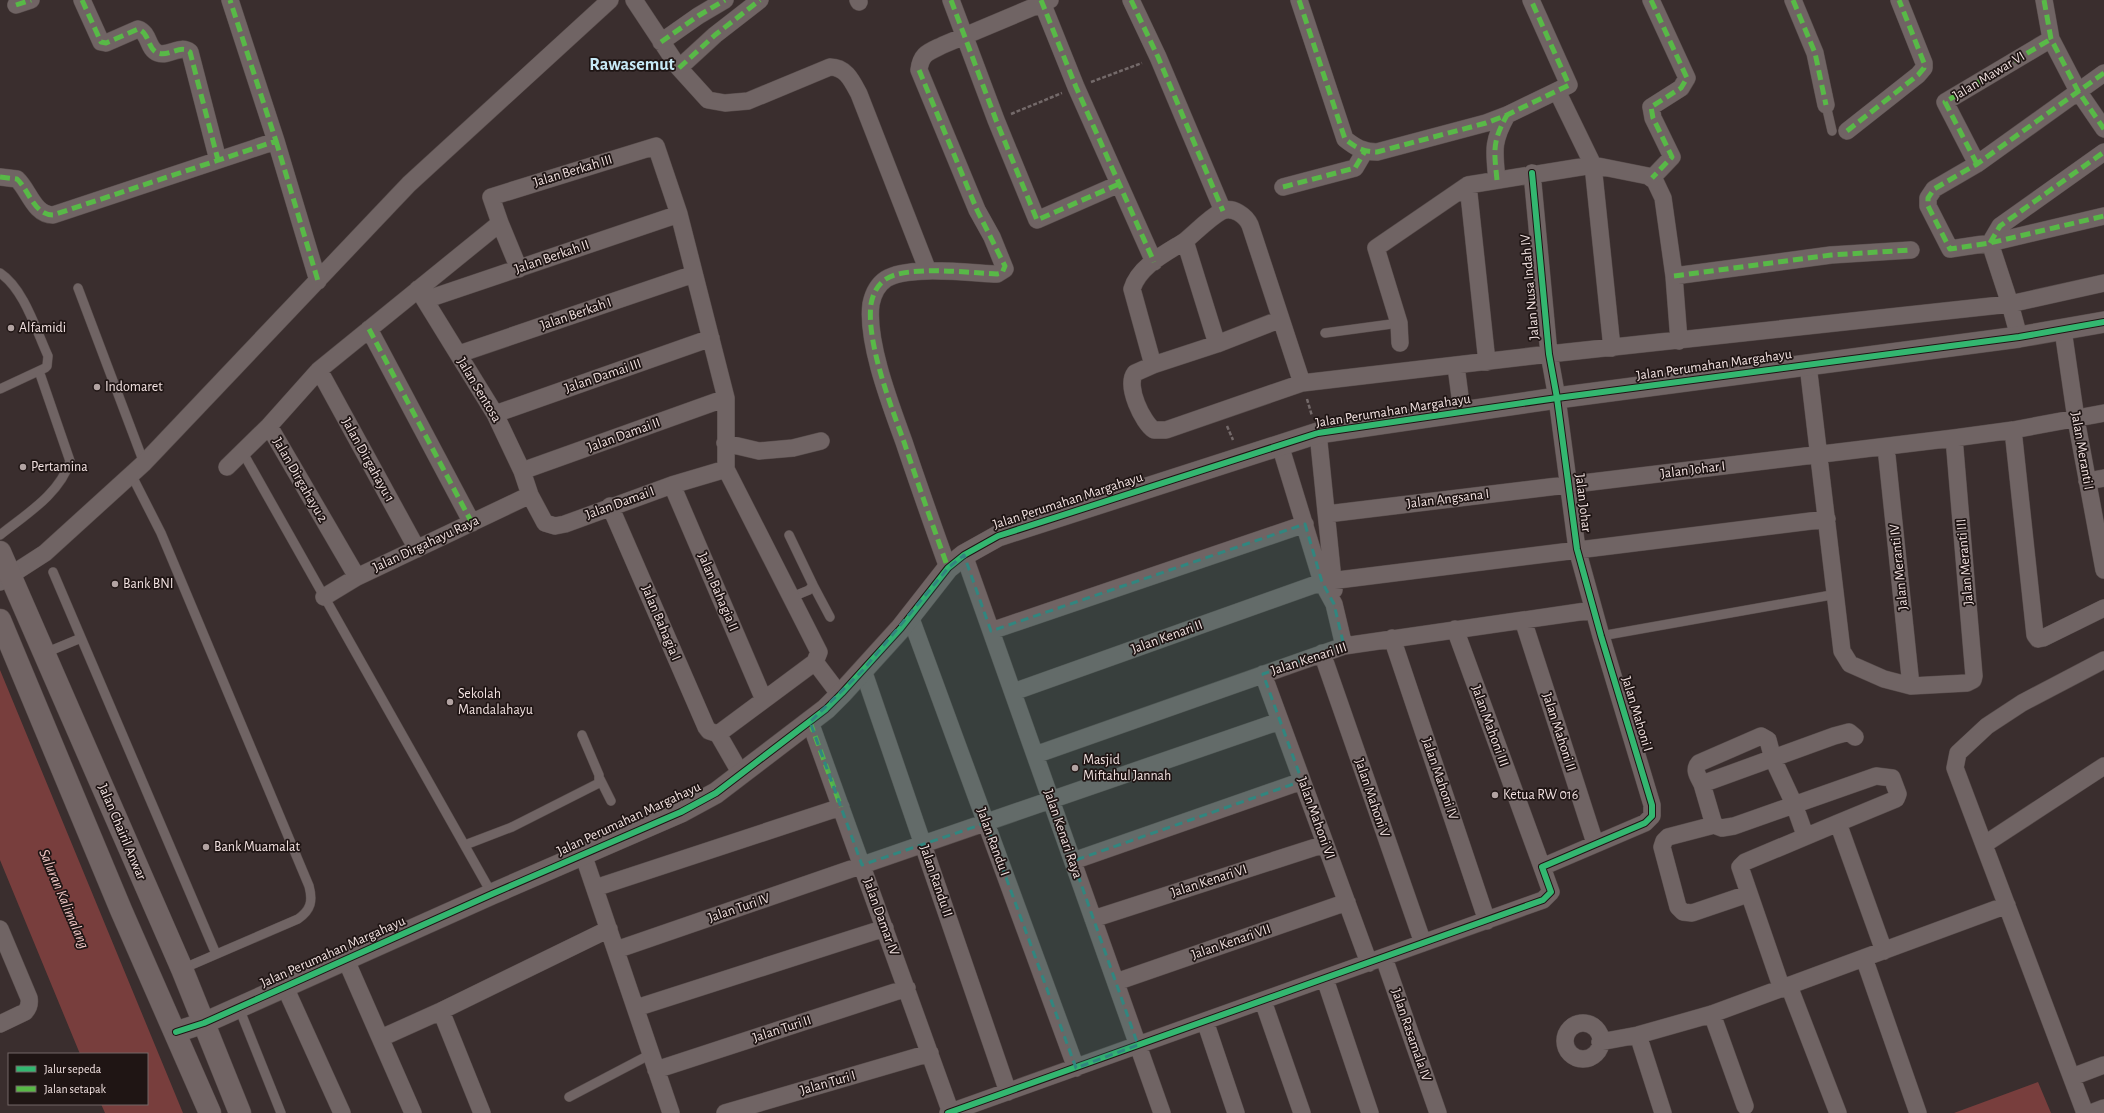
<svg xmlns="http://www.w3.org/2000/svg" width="2104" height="1113" font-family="'Alegreya Sans',sans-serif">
<rect width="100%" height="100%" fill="#3a2e2e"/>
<path fill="#783e3d" d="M 0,670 L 183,1113 L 105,1113 L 101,1104 L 147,1104 L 147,1054 L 80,1054 L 0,860 Z
M 2038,1082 L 2051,1113 L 1954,1113 Z"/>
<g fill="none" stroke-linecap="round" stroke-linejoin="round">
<defs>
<path id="service" d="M 1826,105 L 1832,131
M 0,273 C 24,289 36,330 48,356 L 47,366 L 45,368 L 0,389
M 78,288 L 144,463
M 1325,333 L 1399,323
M 242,451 L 492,894
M 131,474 L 161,533 L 309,886 C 313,901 311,910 298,919 L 182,969
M 0,535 C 25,515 60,494 70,461 L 39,371
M 789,535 L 813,585 L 809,590 L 792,597
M 53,572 L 216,954
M 813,585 L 830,617
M 1601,636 L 1837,594
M 45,653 L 81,638
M 600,779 L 611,801
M 465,845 L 512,827 L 599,783 L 599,775 L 582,735
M 239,1008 L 281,1113
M 569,1097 L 651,1054"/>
<path id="minor" d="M 82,0 L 101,42 L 106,43 L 138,29 C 150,33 147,49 158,53 C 169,57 180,44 190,52 L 218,160
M 634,0 L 679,68 L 708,100 L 725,103 L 748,101 L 830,67 C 846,67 852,81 859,94 L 928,271
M 858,0 L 859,2
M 951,0 L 996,120 L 1037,220 L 1119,184
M 1041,0 L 1076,87 L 1154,262
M 1131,0 L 1158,57 L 1223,211
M 1299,0 L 1345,139 C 1355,147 1363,152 1377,152 L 1486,123 L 1507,115 L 1569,85 L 1531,0
M 1651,0 L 1687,78 L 1681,88 L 1651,107 L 1653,118 L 1672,157 L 1652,178
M 1793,0 L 1815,53 L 1826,105
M 2044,0 L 2051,39 L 2078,91 L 2104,129
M 16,5 L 31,0
M 661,42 L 698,16 L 725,0
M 679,68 L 715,35 L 760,0
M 2104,73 L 1977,164 L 1934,189 L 1928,198 L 1928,206 L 1950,249 L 1990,243 L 2104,216
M 1560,97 L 1593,165 L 1612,348
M 1847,131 L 1918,75 L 1924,68 L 1924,63 L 1899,0
M 276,141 L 318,281
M 1977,164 L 1945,102 L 2051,39
M 0,177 L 17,179 C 29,190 34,215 53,215 L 276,141 L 230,0
M 1497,180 C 1494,150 1492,142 1507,115
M 1283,187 L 1355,168 L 1365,151
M 500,223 L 491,197 L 656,146 L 679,214 L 726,398 L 726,469 L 819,652 L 815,662 L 718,734
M 1185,241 C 1196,232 1209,218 1222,211 C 1233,206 1246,216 1250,225 L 1302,383
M 1674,276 L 1831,255 L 1911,250
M 418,289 L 495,414 L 522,471 L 530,495 L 545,523 L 555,526 L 565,524 L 672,485 L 726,469
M 425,300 L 679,214
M 1281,319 L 1217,344 L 1153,365 L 1135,373 C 1125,386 1143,423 1154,430 L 1166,430 L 1302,383 L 1549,354 L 2010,304 L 2104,283
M 369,329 L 472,523
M 2063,330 L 2076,419 L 2104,570
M 2019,337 L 2010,304 L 1990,243 L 2000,226 L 2104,152
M 1400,343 L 1399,323 L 1376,248 L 1468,185
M 459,354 L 694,274
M 1487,362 L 1468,185 L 1593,165 L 1648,176 L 1655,181 L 1663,198 L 1674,276 L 1679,341
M 1153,365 L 1132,289 C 1139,266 1166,253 1185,241 L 1217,344
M 1808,365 L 1842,651 L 1850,664 L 1884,679 L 1911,686 L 1967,683 L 1973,680 L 1974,676 L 1954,438
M 1456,366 L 1462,412
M 319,370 L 417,549
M 495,414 L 711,338
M 269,426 L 357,577
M 2013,430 L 2035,635 L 2038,639 L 2043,638 L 2104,608
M 1318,433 L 1334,590
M 725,443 L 759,451 L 793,448 L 821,441
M 1280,445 L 1322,582 L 1334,604 L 1344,646
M 1886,447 L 1911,686
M 227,467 L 269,426 L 319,370 L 500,223 L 519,269
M 522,471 L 726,398
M 2087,481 L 2104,478
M 672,485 L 764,700
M 610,506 L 706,727 L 709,731 L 718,734
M 1327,514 L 1954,438 L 2013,430 L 2104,413
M 964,555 L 1162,1113
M 948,568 C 933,526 918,484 904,442 C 891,406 866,342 871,304 C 873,294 877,285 886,279 C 907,265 971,273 997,274 L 1005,269 L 992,237 L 977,210 L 919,70 C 921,53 929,52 943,45 L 1050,0
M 0,582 L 45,553 L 144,463 L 409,184 L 610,0
M 324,597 L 357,577 L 530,495
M 910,616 L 1076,1068
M 1523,620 L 1595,843
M 1455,629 L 1542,867
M 991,631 L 1305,524
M 1392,638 L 1487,921
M 1322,653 L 1423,943
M 815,662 L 840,695
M 863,670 L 1008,1092
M 1263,674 L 1369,963
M 1013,692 L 1322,582 L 1827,519
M 810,722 L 951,1113
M 718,734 L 741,774
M 1035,755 L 1344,646 L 1593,610
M 1702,784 C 1698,776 1693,770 1699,763 L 1761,736 L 1768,740 L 1773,759 L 1794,804 L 1805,835
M 1714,825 L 1702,784 L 1834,736 L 1849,732 L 1855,737
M 1985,844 L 2104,766
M 583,854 L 671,1113
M 1073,861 L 1302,781
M 595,888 L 841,807
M 1748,894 L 1692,913 L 1683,912 L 1678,907 L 1662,847 L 1664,841 L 1668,837 L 1714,825 L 1722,828 L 1734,826 L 1876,776 L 1892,778 L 1898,794 L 1896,799 L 1838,823
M 1093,919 L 1325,844
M 0,929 L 29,998 C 30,1004 29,1008 25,1012 L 0,1024
M 616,950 L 1280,721
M 1384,958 L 1438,1113
M 1864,958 L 1918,1113
M 346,960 L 413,1113
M 1325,979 L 1370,1113
M 1116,982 L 1347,902
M 1789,986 L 1838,1113
M 285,987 L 342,1113
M 1782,989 L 1740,867 L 1745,862 L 1838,823 L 1884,951
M 1263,1001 L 1302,1113
M 636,1008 L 885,928
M 1712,1014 L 1745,1106
M 1205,1021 L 1236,1113
M1565 1041a18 18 0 1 1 36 0a18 18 0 1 1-36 0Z
M 1638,1035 L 1663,1113
M 381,1038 L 441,1011
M 1600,1042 L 1638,1035 L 1712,1014 L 2007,905
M 656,1070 L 907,988
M 2072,1077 L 2104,1065
M 482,1113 L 441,1011 L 609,929
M 725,1113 L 930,1053
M 948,1113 L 1543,900 L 1551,892 L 1542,867 L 1645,823 L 1652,816 L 1652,805 L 1601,636 L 1577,549 L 1557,398 L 1549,354 L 1532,173
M 2085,1113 L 1955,768 L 1958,753 L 1987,726 L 2022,703 L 2104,660
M 2091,1113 L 2104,1108"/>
<path id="tertiary" d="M 176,1032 L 204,1023 L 492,894 L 681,812 L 716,793 L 826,709 L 842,693 L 901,628 L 948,568 L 964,555 L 998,536 L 1318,433 L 1557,398 L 2019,337 L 2104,322"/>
<path id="primary" d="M 0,552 L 182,969 L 240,1113
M 0,620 L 121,910 L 210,1113"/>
</defs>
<use href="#service" stroke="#574c4b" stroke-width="10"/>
<use href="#minor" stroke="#574c4b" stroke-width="18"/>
<use href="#tertiary" stroke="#574c4b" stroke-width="22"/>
<use href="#primary" stroke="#574c4b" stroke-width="23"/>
<path stroke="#746a6a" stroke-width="2.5" stroke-dasharray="4 2" stroke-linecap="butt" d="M 1091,82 L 1142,63
M 1011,114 L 1062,93
M 1307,399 L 1312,416
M 1227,426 L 1233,440"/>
<use href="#service" stroke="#706464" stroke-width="9"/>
<use href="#minor" stroke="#706464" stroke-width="17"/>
<use href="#tertiary" stroke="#706464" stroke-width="21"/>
<use href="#primary" stroke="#716464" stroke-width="22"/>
<path stroke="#58b947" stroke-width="5" stroke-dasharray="10 5" stroke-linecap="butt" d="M 82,0 L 101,42 L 106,43 L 138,29 C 150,33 147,49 158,53 C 169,57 180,44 190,52 L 218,160
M 951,0 L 996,120 L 1037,220 L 1119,184
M 1041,0 L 1076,87 L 1154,262
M 1131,0 L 1158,57 L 1223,211
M 1299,0 L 1345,139 C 1355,147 1363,152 1377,152 L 1486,123 L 1507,115 L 1569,85 L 1531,0
M 1651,0 L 1687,78 L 1681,88 L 1651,107 L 1653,118 L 1672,157 L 1652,178
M 1793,0 L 1815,53 L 1826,105
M 2044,0 L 2051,39 L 2078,91 L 2104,129
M 16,5 L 31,0
M 661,42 L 698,16 L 725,0
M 679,68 L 715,35 L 760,0
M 919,70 L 977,210 L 1005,266 L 1002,273 L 997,274 C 971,273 907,265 886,279 C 877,285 873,294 871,304 C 866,342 891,406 904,442 C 918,484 933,526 948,568
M 2104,73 L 1977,164 L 1934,189 L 1928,198 L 1928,206 L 1950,249 L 1990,243 L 2104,216
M 1847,131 L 1918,75 L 1924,68 L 1924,63 L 1899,0
M 276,141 L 318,281
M 1977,164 L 1945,102 L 2051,39
M 0,177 L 17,179 C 29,190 34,215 53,215 L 276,141 L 230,0
M 1497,180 C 1494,150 1492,142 1507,115
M 1283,187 L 1355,168 L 1365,151
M 1990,243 L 2000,226 L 2104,152
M 1674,276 L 1831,255 L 1911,250
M 369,329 L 472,523
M 810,722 L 841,807"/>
<defs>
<path id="cycleway" d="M 176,1032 L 204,1023 L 492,894 L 681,812 L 716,793 L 826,709 L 842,693 L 901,628 L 948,568 L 964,555 L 998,536 L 1318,433 L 1557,398 L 2019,337 L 2104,322
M 948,1113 L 1543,900 L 1551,892 L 1542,867 L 1645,823 L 1652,816 L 1652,805 L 1601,636 L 1577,549 L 1557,398 L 1549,354 L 1532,173"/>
</defs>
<use href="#cycleway" stroke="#1f1514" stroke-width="8"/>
<use href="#cycleway" stroke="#33b770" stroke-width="6"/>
</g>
<path fill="#31867f" fill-opacity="0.2" stroke="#31867f" stroke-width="3" stroke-dasharray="8 5" stroke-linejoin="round" d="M 1305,524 L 1322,582 L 1334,604 L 1344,646 L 1263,674 L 1302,781 L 1073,861 L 1138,1045 L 1076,1068 L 986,823 L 862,865 L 810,722 L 863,670 L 948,568 L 964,555 L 991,631 Z"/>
<g fill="#b2a3a2" stroke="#1f1514" stroke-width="1.5">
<circle cx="11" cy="328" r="4"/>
<circle cx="97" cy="387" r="4"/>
<circle cx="23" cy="467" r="4"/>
<circle cx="115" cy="584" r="4"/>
<circle cx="450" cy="702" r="4"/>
<circle cx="1075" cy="768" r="4"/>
<circle cx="1495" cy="795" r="4"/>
<circle cx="206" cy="847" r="4"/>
</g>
<g text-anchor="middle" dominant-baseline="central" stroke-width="3.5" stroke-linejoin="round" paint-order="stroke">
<g font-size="14" fill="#f2e2e1" stroke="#1f1514">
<text transform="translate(1989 76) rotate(-31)">Jalan Mawar VI</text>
<text transform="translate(573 171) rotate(-17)">Jalan Berkah III</text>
<text transform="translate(552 257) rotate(-19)">Jalan Berkah II</text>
<text transform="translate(1530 287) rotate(-95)">Jalan Nusa Indah IV</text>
<text transform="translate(576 314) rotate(-19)">Jalan Berkah I</text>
<text transform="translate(1714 365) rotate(-8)">Jalan Perumahan Margahayu</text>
<text transform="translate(603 376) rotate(-19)">Jalan Damai III</text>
<text transform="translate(479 390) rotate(59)">Jalan Sentosa</text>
<text transform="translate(1393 411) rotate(-9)">Jalan Perumahan Margahayu</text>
<text transform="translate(624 435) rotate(-20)">Jalan Damai II</text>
<text transform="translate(2082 451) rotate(80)">Jalan Meranti I</text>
<text transform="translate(368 460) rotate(61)">Jalan Dirgahayu 1</text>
<text transform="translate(1693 470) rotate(-7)">Jalan Johar I</text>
<text transform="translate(300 480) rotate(60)">Jalan Dirgahayu 2</text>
<text transform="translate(1448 499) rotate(-7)">Jalan Angsana I</text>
<text transform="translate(1068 501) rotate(-18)">Jalan Perumahan Margahayu</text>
<text transform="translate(620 503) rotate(-20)">Jalan Damai I</text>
<text transform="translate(1583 503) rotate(83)">Jalan Johar</text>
<text transform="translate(426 544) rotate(-25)">Jalan Dirgahayu Raya</text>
<text transform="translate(1965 562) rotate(-95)">Jalan Meranti III</text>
<text transform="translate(1899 567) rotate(-96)">Jalan Meranti IV</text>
<text transform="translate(718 592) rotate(67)">Jalan Bahagia II</text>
<text transform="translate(661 623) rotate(67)">Jalan Bahagia I</text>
<text transform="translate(1167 637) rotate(-20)">Jalan Kenari II</text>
<text transform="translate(1309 659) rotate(-18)">Jalan Kenari III</text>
<text transform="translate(1637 714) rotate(73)">Jalan Mahoni I</text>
<text transform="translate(1490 726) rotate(70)">Jalan Mahoni III</text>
<text transform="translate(1559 732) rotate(72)">Jalan Mahoni II</text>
<text transform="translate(1440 779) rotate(71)">Jalan Mahoni IV</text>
<text transform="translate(1372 798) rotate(71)">Jalan Mahoni V</text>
<text transform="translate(1316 818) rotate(70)">Jalan Mahoni VI</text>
<text transform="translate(629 819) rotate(-25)">Jalan Perumahan Margahayu</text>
<text transform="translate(122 832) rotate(67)">Jalan Chairil Anwar</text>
<text transform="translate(1063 834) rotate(71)">Jalan Kenari Raya</text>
<text transform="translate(993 842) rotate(70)">Jalan Randu I</text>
<text transform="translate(936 881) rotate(71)">Jalan Randu II</text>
<text transform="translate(1209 881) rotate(-18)">Jalan Kenari VI</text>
<text transform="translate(739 908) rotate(-19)">Jalan Turi IV</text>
<text transform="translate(881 917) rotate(70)">Jalan Damar IV</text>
<text transform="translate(1231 942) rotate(-19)">Jalan Kenari VII</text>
<text transform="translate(333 952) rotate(-24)">Jalan Perumahan Margahayu</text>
<text transform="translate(782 1029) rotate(-18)">Jalan Turi II</text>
<text transform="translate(1411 1035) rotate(71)">Jalan Rasamala IV</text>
<text transform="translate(828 1083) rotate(-16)">Jalan Turi I</text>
</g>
<g font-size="14" fill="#f2e2e1" stroke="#1f1514" text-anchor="start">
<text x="19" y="328">Alfamidi</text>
<text x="105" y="387">Indomaret</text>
<text x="31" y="467">Pertamina</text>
<text x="123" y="584">Bank BNI</text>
<text x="458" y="694">Sekolah<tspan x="458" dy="16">Mandalahayu</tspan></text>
<text x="1083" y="760">Masjid<tspan x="1083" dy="16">Miftahul Jannah</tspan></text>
<text x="1503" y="795">Ketua RW 016</text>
<text x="214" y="847">Bank Muamalat</text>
</g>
<g font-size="15" font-style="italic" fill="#f2c9c7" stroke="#1f1514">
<text transform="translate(64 899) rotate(67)">Saluran Kalimalang</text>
</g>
<g font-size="18" font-weight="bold" fill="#c7e9f6" stroke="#1f1514">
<text x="632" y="65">Rawasemut</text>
</g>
</g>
<rect x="8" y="1053" width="140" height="52" fill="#1f1514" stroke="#736766"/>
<rect x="16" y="1066" width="20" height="6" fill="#33b770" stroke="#736766"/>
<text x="44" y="1073" font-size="12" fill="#f2e2e1">Jalur sepeda</text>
<rect x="16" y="1086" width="20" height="6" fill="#58b947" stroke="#736766"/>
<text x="44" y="1093" font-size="12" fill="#f2e2e1">Jalan setapak</text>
</svg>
